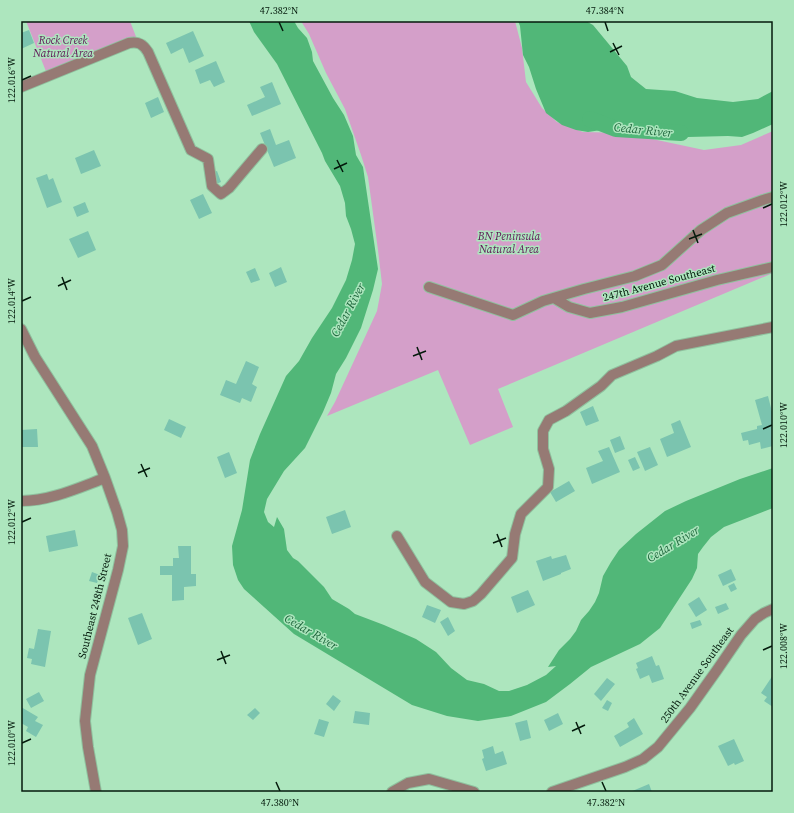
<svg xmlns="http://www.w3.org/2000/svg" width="794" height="813" font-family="'Source Serif 4',serif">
<rect width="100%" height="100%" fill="#ade6be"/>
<path fill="#d49fc9" d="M 26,21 L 130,21 L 138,42 L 49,79 Z
M 301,21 L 515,21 L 522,48 L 526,82 L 542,108 L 557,122 L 583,132 L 624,133 L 704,150 L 741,145 L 773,131 L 773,273 L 498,389 L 513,427 L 470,445 L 438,370 L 327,416 L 335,402 L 377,311 L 382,284 L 378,250 L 368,177 L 361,155 L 345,109 L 326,73 L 309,34 Z"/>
<path fill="#51b778" d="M 249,21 L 294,21 L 298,28 L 307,38 L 312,52 L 313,61 L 333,98 L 344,115 L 353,136 L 356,155 L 363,167 L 378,269 L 373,290 L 361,328 L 346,358 L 336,374 L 331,393 L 323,412 L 305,448 L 284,471 L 267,499 L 264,512 L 268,522 L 274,527 L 277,517 L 284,529 L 287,550 L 293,558 L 298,561 L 324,587 L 332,599 L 349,609 L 355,614 L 384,625 L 416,639 L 436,652 L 451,668 L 467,680 L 484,684 L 499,691 L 509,691 L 527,685 L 546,675 L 556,666 L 548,667 L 559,650 L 570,639 L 576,631 L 581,620 L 589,611 L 595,602 L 599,593 L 603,576 L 611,562 L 619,550 L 636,534 L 665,511 L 686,501 L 740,479 L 773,468 L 773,508 L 724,527 L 711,537 L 703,547 L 698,554 L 697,568 L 692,579 L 660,628 L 640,644 L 591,667 L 570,684 L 546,702 L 511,716 L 478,721 L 447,716 L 412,705 L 294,634 L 244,589 L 238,580 L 233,565 L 232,546 L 242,510 L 250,460 L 260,434 L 286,376 L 299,361 L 312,338 L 332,308 L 346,280 L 352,260 L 355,244 L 351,229 L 346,216 L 345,203 L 340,186 L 325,161 L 322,153 L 277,64 L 254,32 Z
M 518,21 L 586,21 L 593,25 L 627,66 L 631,77 L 646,89 L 675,91 L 697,98 L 733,102 L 758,99 L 773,91 L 773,124 L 753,133 L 742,137 L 728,136 L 688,137 L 661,132 L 649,127 L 628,122 L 621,123 L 601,130 L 588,132 L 576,130 L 562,125 L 546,113 L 536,89 L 529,67 L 523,55 L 520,26 Z"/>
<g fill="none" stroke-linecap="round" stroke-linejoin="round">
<path stroke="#51b778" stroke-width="16" d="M 590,119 L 616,129 L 681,133"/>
</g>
<path fill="#7bc4af" d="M 29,30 L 34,43 L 21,49 L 21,33 Z
M 193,31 L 204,56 L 189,63 L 183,48 L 171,54 L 166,43 Z
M 216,61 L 225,82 L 214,87 L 210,80 L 200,84 L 195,70 Z
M 272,82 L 281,104 L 252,116 L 247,105 L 265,97 L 260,87 Z
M 158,97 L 164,112 L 151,118 L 145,103 Z
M 270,129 L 276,145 L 289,140 L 296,158 L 274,167 L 260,133 Z
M 94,150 L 101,166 L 81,174 L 75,158 Z
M 217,171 L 221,182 L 216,184 L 211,173 Z
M 47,174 L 49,180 L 53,178 L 62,202 L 47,208 L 36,178 Z
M 203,194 L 212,213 L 199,219 L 190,200 Z
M 85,202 L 89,212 L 77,217 L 73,207 Z
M 88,231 L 96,250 L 78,258 L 69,239 Z
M 281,267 L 287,282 L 275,287 L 269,273 Z
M 255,268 L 260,280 L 251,283 L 246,272 Z
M 246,361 L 259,367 L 252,384 L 257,387 L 251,402 L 242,398 L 240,403 L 220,395 L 226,380 L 236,384 Z
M 768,396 L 773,416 L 773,446 L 761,449 L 760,442 L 749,445 L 748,440 L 743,441 L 741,433 L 757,429 L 757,426 L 762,425 L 755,400 Z
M 593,406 L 599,421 L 586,426 L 580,412 Z
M 169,419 L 186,427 L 181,438 L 164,430 Z
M 680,420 L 691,447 L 667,457 L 660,439 L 674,433 L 671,424 Z
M 37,429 L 38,447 L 21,447 L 21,430 Z
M 620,436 L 625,449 L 615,453 L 610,440 Z
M 609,447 L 620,472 L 592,484 L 586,468 L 603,461 L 598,451 Z
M 650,447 L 658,465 L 645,471 L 637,452 Z
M 229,452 L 237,473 L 225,478 L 217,457 Z
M 635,457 L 640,468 L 633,471 L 628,460 Z
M 569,481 L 575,491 L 556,502 L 550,492 Z
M 345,510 L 351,527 L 332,534 L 326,517 Z
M 75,530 L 78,546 L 49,552 L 46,536 Z
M 178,546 L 191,546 L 191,574 L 196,574 L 196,586 L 184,587 L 184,600 L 172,601 L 172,575 L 160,575 L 160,566 L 173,566 L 173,558 L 179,558 Z
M 566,555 L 571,569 L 561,573 L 561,574 L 543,581 L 536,561 L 551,556 L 552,559 Z
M 731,569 L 736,580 L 723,586 L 718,575 Z
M 92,572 L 100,575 L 97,583 L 89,581 Z
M 734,583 L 737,589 L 731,592 L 728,586 Z
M 528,590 L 535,605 L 517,613 L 511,597 Z
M 699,597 L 707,610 L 696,617 L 688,604 Z
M 726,603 L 729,609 L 718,614 L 715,607 Z
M 427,605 L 441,610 L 435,623 L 422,617 Z
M 142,613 L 152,639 L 138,645 L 128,618 Z
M 448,617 L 455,631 L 448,636 L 440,622 Z
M 700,620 L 702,625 L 692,629 L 690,623 Z
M 38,629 L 51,631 L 45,667 L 31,664 L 32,659 L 27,658 L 29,648 L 34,649 Z
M 652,656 L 656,666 L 659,665 L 664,679 L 652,683 L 649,675 L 640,679 L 636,669 L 638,668 L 636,663 Z
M 773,675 L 773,707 L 764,701 L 767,697 L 761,693 Z
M 607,678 L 615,684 L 601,701 L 594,694 Z
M 39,692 L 44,701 L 31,708 L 26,699 Z
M 333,695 L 341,701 L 334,711 L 326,704 Z
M 607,700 L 612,703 L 608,711 L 602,708 Z
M 21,707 L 38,717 L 35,721 L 43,725 L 36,737 L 26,731 L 28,727 L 21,723 Z
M 255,708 L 260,713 L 253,720 L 247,715 Z
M 355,711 L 370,713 L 369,725 L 353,723 Z
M 558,713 L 563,724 L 549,731 L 544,720 Z
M 634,718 L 643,734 L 620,747 L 614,736 L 629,727 L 627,723 Z
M 319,719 L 329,722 L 324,737 L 314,734 Z
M 527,720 L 531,738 L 520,741 L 515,723 Z
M 734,739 L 744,761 L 735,765 L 734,763 L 728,766 L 718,746 Z
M 493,746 L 495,754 L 503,751 L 507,764 L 486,771 L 482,759 L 484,758 L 482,750 Z
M 649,784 L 652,792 L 630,792 Z"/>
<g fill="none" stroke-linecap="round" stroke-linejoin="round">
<defs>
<path id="minor" d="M 21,87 L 129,43 C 138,41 143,44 148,52 L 191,150 L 208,159 L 212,186 L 221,194 L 229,188 L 262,149
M 429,287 L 513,315 L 543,301 L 584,289 L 635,276 L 662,265 L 701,230 L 727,213 L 763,200 L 773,197
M 554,298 L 569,307 L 590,313 L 622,307 L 717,280 L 773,267
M 21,329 L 35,357 L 92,446 L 105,478 L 117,512 L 122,530 L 123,546 L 118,570 L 90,675 L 85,721 L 88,747 L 96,792
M 21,501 C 50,501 78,488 105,478
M 397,536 L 425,582 L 451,602 L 464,604 L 473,601 L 481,594 L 512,558 L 515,534 L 521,514 L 548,487 L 549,469 L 543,449 L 543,431 L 549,420 L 566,411 L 601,386 L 612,375 L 657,356 L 676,346 L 773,327
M 392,792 L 408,783 L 429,779 L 474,792
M 552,792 L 625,767 L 643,759 L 658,747 L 690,708 L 717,670 L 741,635 L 755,619 L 764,613 L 773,609"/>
</defs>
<use href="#minor" stroke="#8fc19e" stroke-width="12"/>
<use href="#minor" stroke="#967a74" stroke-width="10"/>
</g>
<path fill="none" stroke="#041a0c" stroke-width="1.5" d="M 279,22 L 283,31M 605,22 L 608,31M 613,43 L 619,55M 610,52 L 622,46M 22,80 L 31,76M 337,160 L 343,172M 334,169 L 347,163M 763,208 L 772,204M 693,230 L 698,243M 689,239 L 702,234M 62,277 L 67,290M 58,286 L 71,280M 22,301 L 31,297M 417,347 L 422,360M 413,356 L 426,351M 763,429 L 772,425M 141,464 L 147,477M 138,473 L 150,468M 22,522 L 31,518M 497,534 L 502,547M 493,543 L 506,538M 763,650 L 772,646M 221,651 L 226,664M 217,660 L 230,655M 576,722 L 581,734M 572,731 L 585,725M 22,743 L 31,739M 276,782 L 280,791M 602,782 L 606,791"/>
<g text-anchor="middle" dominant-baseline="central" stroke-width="3" stroke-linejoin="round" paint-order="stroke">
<g font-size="11" font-style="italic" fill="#5f1556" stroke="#ade6be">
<text x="63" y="40">Rock Creek<tspan x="63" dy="13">Natural Area</tspan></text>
<text x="509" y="236">BN Peninsula<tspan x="509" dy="13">Natural Area</tspan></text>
</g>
<g font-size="11" fill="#041a0c" stroke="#ade6be">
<text transform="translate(659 283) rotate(-15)">247th Avenue Southeast</text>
<text transform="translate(95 606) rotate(-76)">Southeast 248th Street</text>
<text transform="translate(697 675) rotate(-54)">250th Avenue Southeast</text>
</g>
<g font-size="12" font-style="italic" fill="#1f673d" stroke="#ade6be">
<text transform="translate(643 130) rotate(6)">Cedar River</text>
<text transform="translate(348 310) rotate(-62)">Cedar River</text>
<text transform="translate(673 544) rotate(-31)">Cedar River</text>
<text transform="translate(311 632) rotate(30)">Cedar River</text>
</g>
</g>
<rect width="794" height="813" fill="none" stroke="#ade6be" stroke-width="44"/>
<rect x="22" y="22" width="750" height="769" fill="none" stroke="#041a0c" stroke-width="1.5"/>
<g font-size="10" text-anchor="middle" fill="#041a0c">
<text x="279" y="14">47.382°N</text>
<text x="605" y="14">47.384°N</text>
<text transform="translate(11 80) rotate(-90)" y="4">122.016°W</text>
<text transform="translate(783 204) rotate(-90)" y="4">122.012°W</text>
<text transform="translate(11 301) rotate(-90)" y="4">122.014°W</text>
<text transform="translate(783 425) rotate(-90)" y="4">122.010°W</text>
<text transform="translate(11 522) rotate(-90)" y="4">122.012°W</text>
<text transform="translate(783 646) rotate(-90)" y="4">122.008°W</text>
<text transform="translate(11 743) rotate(-90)" y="4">122.010°W</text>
<text x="280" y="806">47.380°N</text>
<text x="606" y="806">47.382°N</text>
</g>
</svg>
